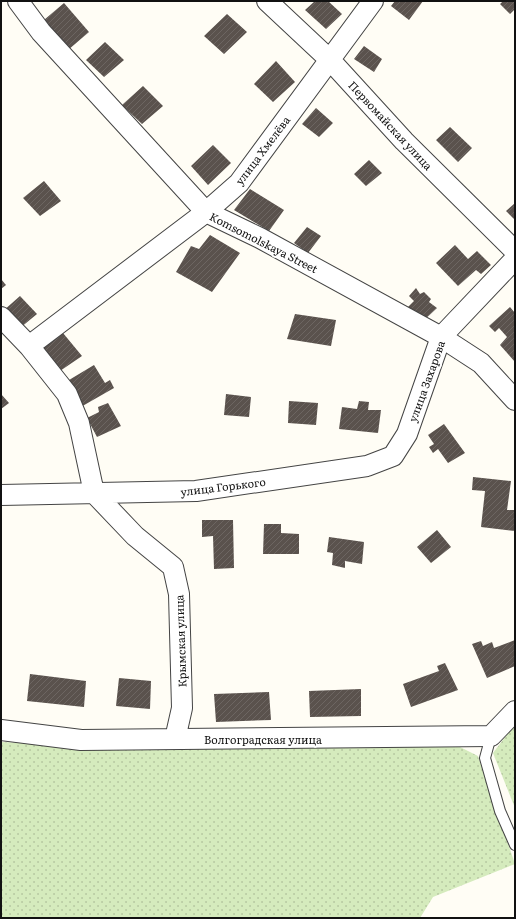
<svg xmlns="http://www.w3.org/2000/svg" width="516" height="919" font-family="Literata,serif">
<defs>
<pattern id="grass-dots" width="8" height="8" patternUnits="userSpaceOnUse"><rect width="8" height="8" fill="#d5ebbd"/><path d="M2 2h.1M6 6h.1" fill="none" stroke="#b6c8a1" stroke-width="1.8" stroke-linecap="round"/></pattern>
<pattern id="building-hatch" width="6" height="6" patternUnits="userSpaceOnUse"><rect width="6" height="6" fill="#5a524d"/><path d="M-1 1l2-2M0 6l6-6M5 7l2-2" fill="none" stroke="#6d6662"/></pattern>
</defs>
<rect width="100%" height="100%" fill="#fffdf5"/>
<path fill="url(#grass-dots)" d="M 515,724 L 515,808 L 493,753 Z
M 1,742 L 127,747 L 456,745 L 478,756 L 515,864 L 433,897 L 420,918 L 1,918 Z"/>
<path fill="url(#building-hatch)" d="M 315,1 L 328,1 L 342,14 L 326,29 L 305,10 Z
M 395,1 L 423,1 L 409,20 L 391,6 Z
M 503,1 L 515,1 L 515,9 L 510,14 L 500,4 Z
M 64,3 L 89,32 L 68,50 L 44,20 Z
M 227,14 L 247,32 L 224,54 L 204,36 Z
M 105,42 L 124,60 L 104,77 L 86,60 Z
M 364,46 L 382,59 L 374,72 L 354,59 Z
M 276,61 L 295,82 L 273,102 L 254,84 Z
M 143,86 L 163,106 L 142,124 L 122,105 Z
M 316,108 L 333,123 L 319,137 L 302,124 Z
M 450,127 L 472,148 L 458,162 L 436,140 Z
M 213,145 L 231,163 L 208,185 L 191,166 Z
M 369,160 L 382,173 L 366,186 L 354,174 Z
M 44,181 L 61,201 L 40,216 L 23,198 Z
M 250,189 L 284,210 L 269,231 L 234,210 Z
M 515,203 L 515,220 L 506,211 Z
M 307,227 L 321,236 L 308,253 L 294,243 Z
M 210,235 L 240,253 L 212,292 L 176,272 L 191,246 L 199,249 Z
M 455,245 L 468,259 L 477,251 L 491,265 L 481,274 L 476,270 L 458,286 L 436,263 Z
M 1,279 L 6,285 L 1,289 Z
M 416,288 L 420,294 L 424,292 L 431,299 L 429,302 L 437,308 L 421,323 L 406,309 L 414,301 L 409,296 Z
M 20,296 L 37,314 L 20,328 L 3,311 Z
M 510,307 L 515,313 L 515,362 L 500,345 L 507,337 L 499,328 L 495,332 L 489,326 Z
M 295,314 L 336,320 L 331,346 L 287,339 Z
M 63,333 L 82,356 L 60,371 L 42,349 Z
M 94,365 L 105,383 L 110,380 L 114,388 L 79,408 L 64,383 Z
M 1,394 L 9,403 L 1,409 Z
M 226,394 L 251,397 L 249,417 L 224,415 Z
M 289,401 L 318,403 L 316,425 L 288,423 Z
M 359,401 L 369,402 L 368,410 L 381,410 L 378,433 L 339,429 L 342,407 L 357,409 Z
M 108,403 L 121,426 L 97,437 L 87,418 L 99,412 L 98,407 Z
M 444,424 L 465,453 L 448,463 L 438,449 L 433,453 L 429,447 L 434,444 L 428,435 Z
M 473,477 L 511,481 L 507,510 L 515,510 L 515,531 L 481,527 L 485,491 L 472,490 Z
M 202,520 L 233,520 L 234,568 L 214,569 L 213,536 L 202,537 Z
M 264,524 L 281,524 L 281,533 L 299,534 L 299,554 L 263,554 Z
M 437,530 L 451,547 L 431,563 L 417,547 Z
M 329,537 L 364,542 L 362,564 L 345,561 L 345,568 L 332,565 L 333,553 L 327,552 Z
M 515,640 L 515,666 L 487,678 L 472,644 L 481,641 L 483,646 L 492,642 L 494,648 Z
M 445,663 L 458,690 L 411,707 L 403,684 L 439,671 L 437,666 Z
M 30,674 L 86,681 L 84,707 L 27,701 Z
M 119,678 L 151,681 L 150,709 L 116,706 Z
M 361,689 L 361,716 L 310,717 L 309,691 Z
M 269,692 L 271,720 L 216,722 L 214,694 Z"/>
<g fill="none" stroke-linecap="round" stroke-linejoin="round">
<defs>
<path id="lane" d="M 491,736 L 485,758 L 500,811 L 515,845"/>
<path id="street" d="M 18,1 L 41,32 L 206,212 L 260,238 L 441,337 L 481,363 L 515,400
M 267,1 L 330,60 L 404,141 L 515,251
M 1,317 L 29,346 L 67,394 L 79,423 L 94,493 L 135,536 L 173,567 L 179,594 L 182,708 L 175,739
M 29,346 L 206,212 L 239,183 L 373,1
M 1,495 L 196,491 L 367,466 L 393,456 L 407,434 L 441,337 L 515,259
M 1,730 L 81,740 L 491,736 L 515,711"/>
</defs>
<use href="#lane" stroke="#444" stroke-width="12"/>
<use href="#street" stroke="#444" stroke-width="22"/>
<use href="#lane" stroke="#fff" stroke-width="10"/>
<use href="#street" stroke="#fff" stroke-width="20"/>
</g>
<g text-anchor="middle" dominant-baseline="central" stroke-width="4" stroke-linejoin="round" paint-order="stroke">
<g font-size="11" fill="#111" stroke="#fff">
<text transform="translate(391 125) rotate(47)">Первомайская улица</text>
<text transform="translate(262 150) rotate(-53)">улица Хмелёва</text>
<text transform="translate(264 242) rotate(27)">Komsomolskaya Street</text>
<text transform="translate(426 381) rotate(-70)">улица Захарова</text>
<text transform="translate(223 486) rotate(-7)">улица Горького</text>
<text transform="translate(180 641) rotate(-92)">Крымская улица</text>
<text x="263" y="739">Волгоградская улица</text>
</g>
</g>
<rect width="516" height="919" fill="none" stroke="#111111" stroke-width="4"/>
</svg>
